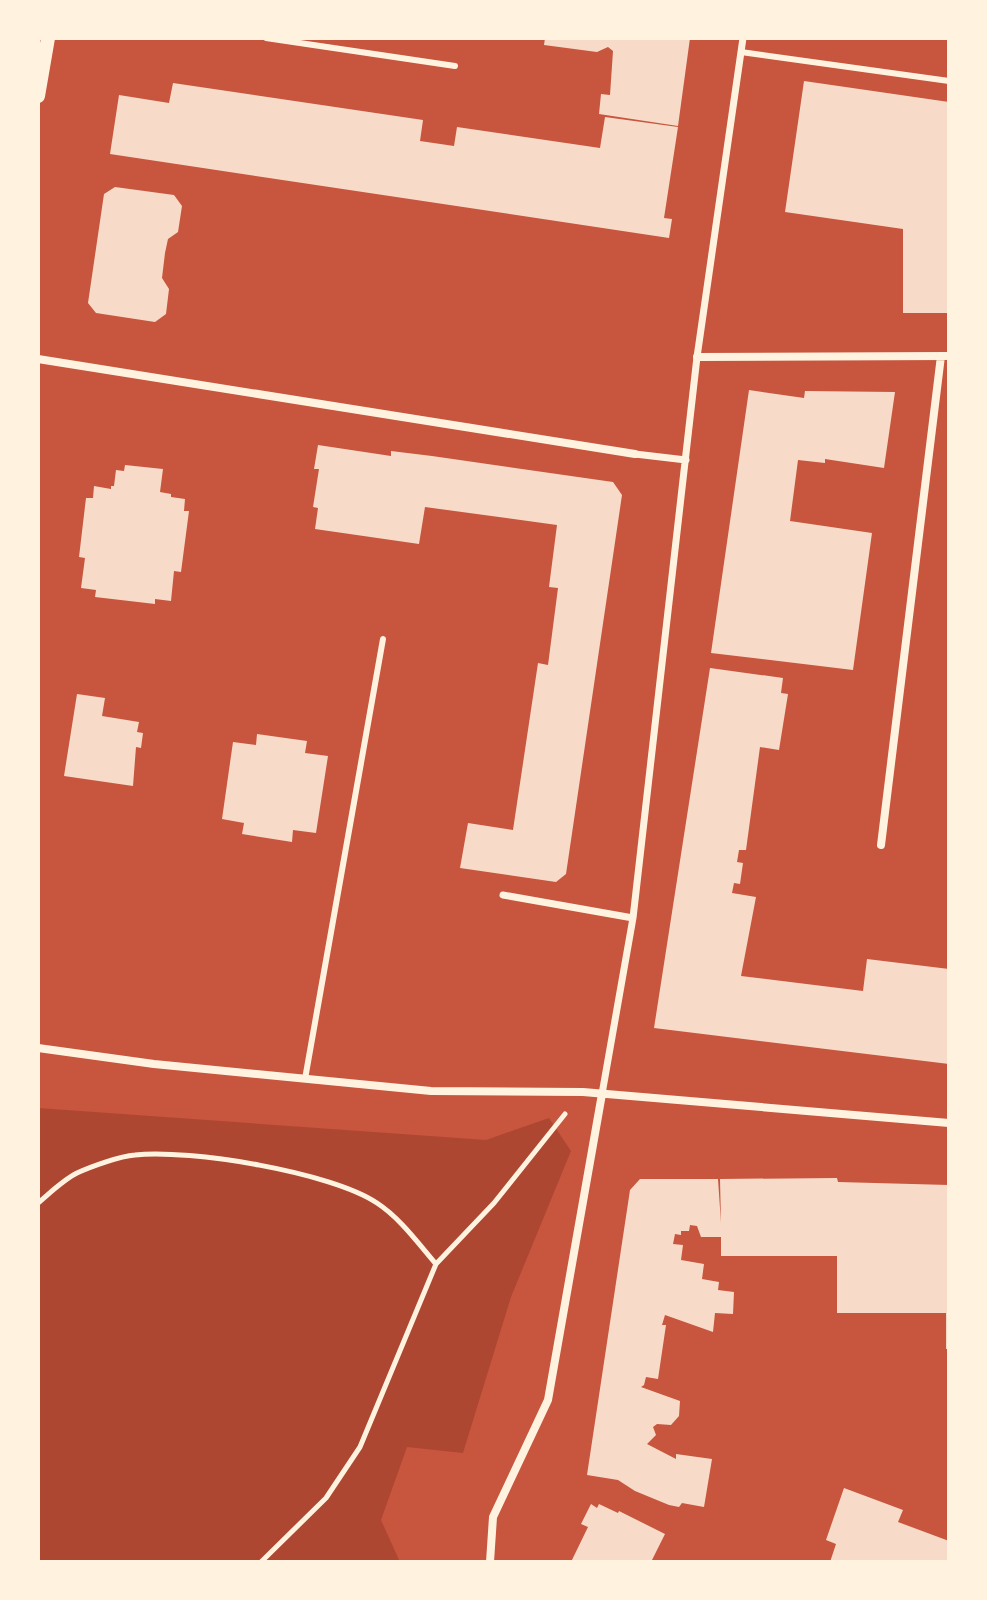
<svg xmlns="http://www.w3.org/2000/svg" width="987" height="1600" font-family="'Roboto Serif',serif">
<rect width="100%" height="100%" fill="#c8553d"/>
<path fill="#ae4732" d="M 38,1108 L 486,1140 L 549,1118 L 571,1151 L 511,1297 L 463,1453 L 407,1447 L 381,1520 L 400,1562 L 38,1562 Z"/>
<path fill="#f7dbc8" d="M 545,38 L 690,38 L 678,126 L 599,114 L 601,94 L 610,95 L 613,51 L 608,47 L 597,52 L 544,45 Z
M 804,81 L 949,102 L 949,313 L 903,313 L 903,229 L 785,212 Z
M 173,83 L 423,120 L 420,141 L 454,146 L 457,127 L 600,148 L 605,117 L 678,127 L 664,218 L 672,219 L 669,238 L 110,154 L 119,95 L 169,103 Z
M 115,187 L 174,195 L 182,206 L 178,232 L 168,239 L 165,253 L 162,278 L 169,289 L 166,314 L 155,322 L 96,313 L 88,303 L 104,194 Z
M 749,390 L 804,398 L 805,391 L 895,392 L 884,468 L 825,459 L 825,463 L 798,460 L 790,521 L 872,533 L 853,670 L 711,653 Z
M 318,445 L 391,456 L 391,451 L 432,456 L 613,482 L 622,495 L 566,874 L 556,882 L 460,868 L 468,823 L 513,830 L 538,663 L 548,665 L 558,588 L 549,587 L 557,525 L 425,507 L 419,544 L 315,529 L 318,508 L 313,507 L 319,469 L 314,469 Z
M 125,465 L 163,469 L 160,492 L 171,494 L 171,497 L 185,499 L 184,511 L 189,511 L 181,572 L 174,571 L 171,601 L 155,599 L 155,604 L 95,597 L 96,590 L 81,588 L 85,558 L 79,557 L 86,498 L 93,498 L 94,486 L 111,489 L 111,486 L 114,486 L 116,470 L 124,471 Z
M 710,668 L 783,678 L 781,693 L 788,694 L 779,750 L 760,747 L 746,850 L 739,850 L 737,862 L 743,863 L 740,884 L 734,883 L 732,893 L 756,897 L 741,976 L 863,991 L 867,959 L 949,969 L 949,1064 L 654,1028 Z
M 77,694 L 105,698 L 102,716 L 139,722 L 137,732 L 143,733 L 141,748 L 136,747 L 133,786 L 64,776 Z
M 257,734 L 307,741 L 305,753 L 328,756 L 316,833 L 293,830 L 292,842 L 242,834 L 244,823 L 222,819 L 233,742 L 256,745 Z
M 837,1178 L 838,1182 L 949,1185 L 949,1349 L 946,1349 L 946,1313 L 837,1313 L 837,1256 L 721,1256 L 721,1237 L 701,1237 L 697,1226 L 690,1225 L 689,1231 L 681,1231 L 681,1235 L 675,1234 L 673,1244 L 683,1245 L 681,1260 L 704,1264 L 702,1279 L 719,1282 L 718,1290 L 734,1292 L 733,1314 L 715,1313 L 713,1332 L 665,1315 L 662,1325 L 666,1325 L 658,1379 L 646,1377 L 644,1385 L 641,1387 L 680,1401 L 679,1416 L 671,1425 L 657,1424 L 653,1427 L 656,1435 L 647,1444 L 676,1459 L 676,1454 L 712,1459 L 704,1507 L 682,1503 L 679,1507 L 669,1505 L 635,1491 L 618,1480 L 587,1475 L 630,1190 L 640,1179 L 718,1179 L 721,1223 L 720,1179 Z
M 844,1488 L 903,1510 L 898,1522 L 949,1541 L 949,1562 L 830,1562 L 836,1544 L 826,1540 Z
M 591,1504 L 597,1508 L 599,1504 L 618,1513 L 619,1511 L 665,1534 L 652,1560 L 656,1562 L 571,1562 L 588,1527 L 581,1524 Z"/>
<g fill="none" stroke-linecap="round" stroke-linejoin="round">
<path stroke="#fff3e0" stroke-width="5" d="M 38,1203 C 50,1193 63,1180 77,1173 C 90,1167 120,1156 135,1155 C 190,1149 331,1172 377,1203 C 400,1218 418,1243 436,1264
M 261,1562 L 326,1498 L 360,1447 L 436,1264 L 494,1203 L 565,1114"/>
<path stroke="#fff3e0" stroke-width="6" d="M 266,38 L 455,66
M 741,52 L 949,81
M 305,1079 L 383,639"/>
<path stroke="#fff3e0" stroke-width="7" d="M 635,454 L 686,460
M 503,895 L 633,918
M 602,1094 L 633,918 L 697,357 L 743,38"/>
<path stroke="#fff3e0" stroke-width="8" d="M 697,357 L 949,356
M 38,359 L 635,454
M 881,845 L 941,356
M 38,1048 L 154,1064 L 431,1091 L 583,1092 L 949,1123
M 490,1562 L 493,1517 L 548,1400 L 602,1094"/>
<path stroke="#fff3e0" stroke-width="14" d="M 38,96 L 48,38"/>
</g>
<rect width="987" height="1600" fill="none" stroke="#fff3e0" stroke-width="80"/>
</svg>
